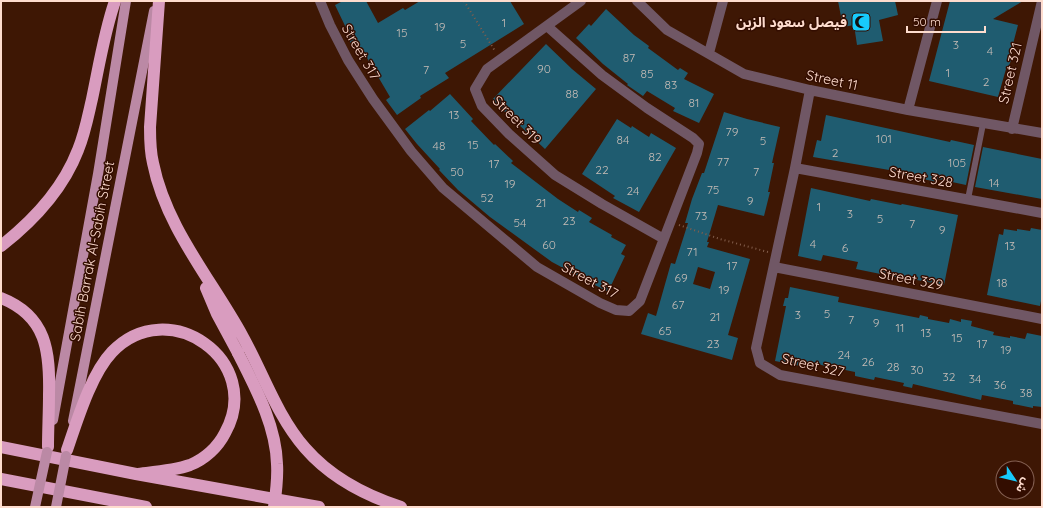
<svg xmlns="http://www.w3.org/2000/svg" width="1043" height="508" font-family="Quicksand,'Noto Sans Arabic',sans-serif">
<rect width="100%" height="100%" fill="#3e1704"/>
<path fill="#1f5c70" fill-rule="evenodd" d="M 343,1 L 366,1 L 378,23 L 403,8 L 405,10 L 420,1 L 510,1 L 524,24 L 445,73 L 449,78 L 420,96 L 421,98 L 397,115 L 386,100 L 390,97 L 363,51 L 357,54 L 345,33 L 348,32 L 335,5 Z
M 838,1 L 895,1 L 898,15 L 879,20 L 883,41 L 857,45 L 854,25 L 843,27 Z
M 950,1 L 1023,1 L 993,19 L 1018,25 L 1009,59 L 1011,60 L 1008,69 L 1006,69 L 998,97 L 929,81 Z
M 606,9 L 634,35 L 649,46 L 648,48 L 678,70 L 680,68 L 688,73 L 684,79 L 714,94 L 699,123 L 673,111 L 675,108 L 647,91 L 643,96 L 627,85 L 628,84 L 603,64 L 576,38 L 589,24 L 591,26 Z
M 546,44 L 572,69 L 596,89 L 545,149 L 492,100 Z
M 450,94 L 473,119 L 471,121 L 494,145 L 495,144 L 513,161 L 511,163 L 558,199 L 578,212 L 579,210 L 592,218 L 589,222 L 612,235 L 611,237 L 626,245 L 621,254 L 625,256 L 608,292 L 552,262 L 490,217 L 458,190 L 439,170 L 440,169 L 417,144 L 405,129 L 429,110 L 430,111 Z
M 724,112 L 747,119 L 780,127 L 772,163 L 774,163 L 768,192 L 770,192 L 764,216 L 718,205 L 707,242 L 709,242 L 707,247 L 750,259 L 728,335 L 738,338 L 732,360 L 641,334 L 648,313 L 656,316 L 671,263 L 675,264 L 688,223 L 685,223 L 692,199 L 702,173 L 704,173 ZM 698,267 L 715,272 L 710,289 L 693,284 Z
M 826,115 L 950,142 L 951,140 L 974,145 L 966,185 L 938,179 L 937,182 L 900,174 L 901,172 L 813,157 L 817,140 L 821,141 Z
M 617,119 L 631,128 L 632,126 L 649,137 L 651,133 L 676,148 L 639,212 L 613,198 L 615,196 L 582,174 Z
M 983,147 L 1042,159 L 1042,199 L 975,187 Z
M 811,188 L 870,201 L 871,199 L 901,205 L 902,204 L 958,215 L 944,285 L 906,278 L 905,279 L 856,269 L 858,262 L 823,255 L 821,261 L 798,256 Z
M 1031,228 L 1042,230 L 1042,296 L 1040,306 L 987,295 L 999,234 L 1003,235 L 1004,229 L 1017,231 L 1017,229 L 1030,231 Z
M 790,287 L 839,297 L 838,302 L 919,318 L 920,315 L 928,317 L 928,319 L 949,323 L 950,319 L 961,322 L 961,319 L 972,321 L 971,326 L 994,332 L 993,335 L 1010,338 L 1010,336 L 1025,339 L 1027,333 L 1042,336 L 1042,407 L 1033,406 L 1033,408 L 1013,404 L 1013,401 L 982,395 L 981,400 L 913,384 L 912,388 L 903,386 L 904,383 L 875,377 L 874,380 L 855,376 L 855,372 L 802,361 L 801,366 L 775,361 L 786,306 L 783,306 L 785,298 L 788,298 Z"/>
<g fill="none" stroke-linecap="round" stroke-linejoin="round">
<path stroke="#835e4c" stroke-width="2" stroke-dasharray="1 3" stroke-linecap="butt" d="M 464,1 L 495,51
M 679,225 L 720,239 L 768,252"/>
<path stroke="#705765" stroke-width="6" d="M 968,199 L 983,124"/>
<path stroke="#705765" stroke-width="10" d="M 320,1 L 330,25 L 348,60 L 373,99 L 411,151 L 443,188 L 537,267 L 600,303 L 616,310 L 629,311 L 640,301 L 697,153 L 699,144 L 693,138 L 647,108 L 602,75 L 547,26
M 581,1 L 487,69 L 475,89 L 482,106 L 509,134 L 555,175 L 602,204 L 664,239
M 637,1 L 667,30 L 744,74 L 810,90 L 908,110 L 1042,133
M 709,53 L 723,1
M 810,90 L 795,168 L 756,348 L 760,363 L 780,375 L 1042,424
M 908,110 L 937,1
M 1012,129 L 1042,1
M 795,168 L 1042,213
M 774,267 L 1042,319"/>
<path stroke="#bb89a5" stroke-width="10" d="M 53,420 L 98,174 L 126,1
M 73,421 L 154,11"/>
<path stroke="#d99cbf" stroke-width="12" d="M 159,1 L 150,127 C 150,139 150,151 153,163 C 166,228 212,280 243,337 C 263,373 277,416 305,448 C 331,478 364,495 401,507
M 1,246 C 33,221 63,189 78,150 C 85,133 88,116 92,99 C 99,66 104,33 115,1
M 206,288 L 217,314 L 238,353
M 1,298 C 47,316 50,352 49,395 C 49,412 48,430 48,447
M 1,447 L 136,474 L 319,507
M 67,450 C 77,421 91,374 112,352 C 168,293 265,361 225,433 C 218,447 205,459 190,465 C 173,471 153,472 136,474
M 1,479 L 146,507"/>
<path stroke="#bb89a5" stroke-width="10" d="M 35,507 L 47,452
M 56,507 L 66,456"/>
<path stroke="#d99cbf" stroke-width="12" d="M 238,353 C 255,387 276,425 277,464 C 278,478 276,493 274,507"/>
</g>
<defs>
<symbol id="mosque-square" viewBox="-11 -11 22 22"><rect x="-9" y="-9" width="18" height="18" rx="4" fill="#17cafb" stroke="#330d00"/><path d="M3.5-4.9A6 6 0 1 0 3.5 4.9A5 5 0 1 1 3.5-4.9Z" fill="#111"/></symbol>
</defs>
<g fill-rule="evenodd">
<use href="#mosque-square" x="850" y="11" width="22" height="22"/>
</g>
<g text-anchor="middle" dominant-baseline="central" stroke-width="3" stroke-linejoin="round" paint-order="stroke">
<g font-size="12" fill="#c6bcb6">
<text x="504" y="22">1</text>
<text x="440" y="26">19</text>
<text x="402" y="32">15</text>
<text x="463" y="43">5</text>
<text x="956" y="44">3</text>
<text x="990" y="50">4</text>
<text x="629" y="57">87</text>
<text x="544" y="68">90</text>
<text x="426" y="69">7</text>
<text x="948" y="72">1</text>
<text x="647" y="73">85</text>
<text x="986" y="81">2</text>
<text x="671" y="84">83</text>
<text x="572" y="93">88</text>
<text x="694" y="102">81</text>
<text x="454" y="114">13</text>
<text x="732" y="131">79</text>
<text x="884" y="138">101</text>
<text x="623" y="139">84</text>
<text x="763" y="140">5</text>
<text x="473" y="144">15</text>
<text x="439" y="145">48</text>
<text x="835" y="152">2</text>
<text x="655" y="156">82</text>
<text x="723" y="161">77</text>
<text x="957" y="162">105</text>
<text x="494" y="163">17</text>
<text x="602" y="169">22</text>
<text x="457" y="171">50</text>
<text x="756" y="171">7</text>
<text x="994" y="182">14</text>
<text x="510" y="183">19</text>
<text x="713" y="189">75</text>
<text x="633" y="190">24</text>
<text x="487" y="197">52</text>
<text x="750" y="200">9</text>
<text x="541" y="202">21</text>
<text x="819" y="206">1</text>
<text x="850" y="213">3</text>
<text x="701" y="215">73</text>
<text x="880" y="218">5</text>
<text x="569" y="220">23</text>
<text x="520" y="222">54</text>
<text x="912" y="223">7</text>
<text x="942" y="229">9</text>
<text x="813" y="243">4</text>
<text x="549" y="244">60</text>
<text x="1010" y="245">13</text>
<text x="845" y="247">6</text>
<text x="692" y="251">71</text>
<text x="732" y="265">17</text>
<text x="681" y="277">69</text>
<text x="1002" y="282">18</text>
<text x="724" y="289">19</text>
<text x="678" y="304">67</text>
<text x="827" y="313">5</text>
<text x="798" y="314">3</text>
<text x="715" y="316">21</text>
<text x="851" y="319">7</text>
<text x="876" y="322">9</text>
<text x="900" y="327">11</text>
<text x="665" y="330">65</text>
<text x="926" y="332">13</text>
<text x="957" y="337">15</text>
<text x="713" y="343">23</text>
<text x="982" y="343">17</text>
<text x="1006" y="349">19</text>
<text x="844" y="354">24</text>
<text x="868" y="361">26</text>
<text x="893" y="366">28</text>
<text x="917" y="369">30</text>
<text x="949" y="376">32</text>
<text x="975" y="378">34</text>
<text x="1000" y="384">36</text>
<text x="1026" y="392">38</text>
</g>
<g font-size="14" font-weight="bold" fill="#fedcce" stroke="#330d00" text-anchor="end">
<text x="847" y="22">فيصل سعود الزبن</text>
</g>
<g font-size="14" fill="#fedcce" stroke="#330d00">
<text transform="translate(361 52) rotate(60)">Street 317</text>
<text transform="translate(1010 73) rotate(-77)">Street 321</text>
<text transform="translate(832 80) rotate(12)">Street 11</text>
<text transform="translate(517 120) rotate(45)">Street 319</text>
<text transform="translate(921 177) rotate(10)">Street 328</text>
<text transform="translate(92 251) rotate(-79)">Sabih Barrak Al-Sabih Street</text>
<text transform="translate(911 279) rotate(11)">Street 329</text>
<text transform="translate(590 280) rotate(28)">Street 317</text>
<text transform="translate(813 365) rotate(13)">Street 327</text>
</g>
</g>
<rect width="1043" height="508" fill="none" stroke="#fedcce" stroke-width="4"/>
<g transform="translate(1015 480) rotate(125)"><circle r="19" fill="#330d00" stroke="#846052"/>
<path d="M0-3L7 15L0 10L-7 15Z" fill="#17cafb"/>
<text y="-6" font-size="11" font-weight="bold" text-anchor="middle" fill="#fedcce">ش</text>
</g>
<path d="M907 26v6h78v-6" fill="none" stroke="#fedcce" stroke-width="2"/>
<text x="913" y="26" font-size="12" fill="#fedcce" stroke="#330d00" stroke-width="3" paint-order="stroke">50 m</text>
</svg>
